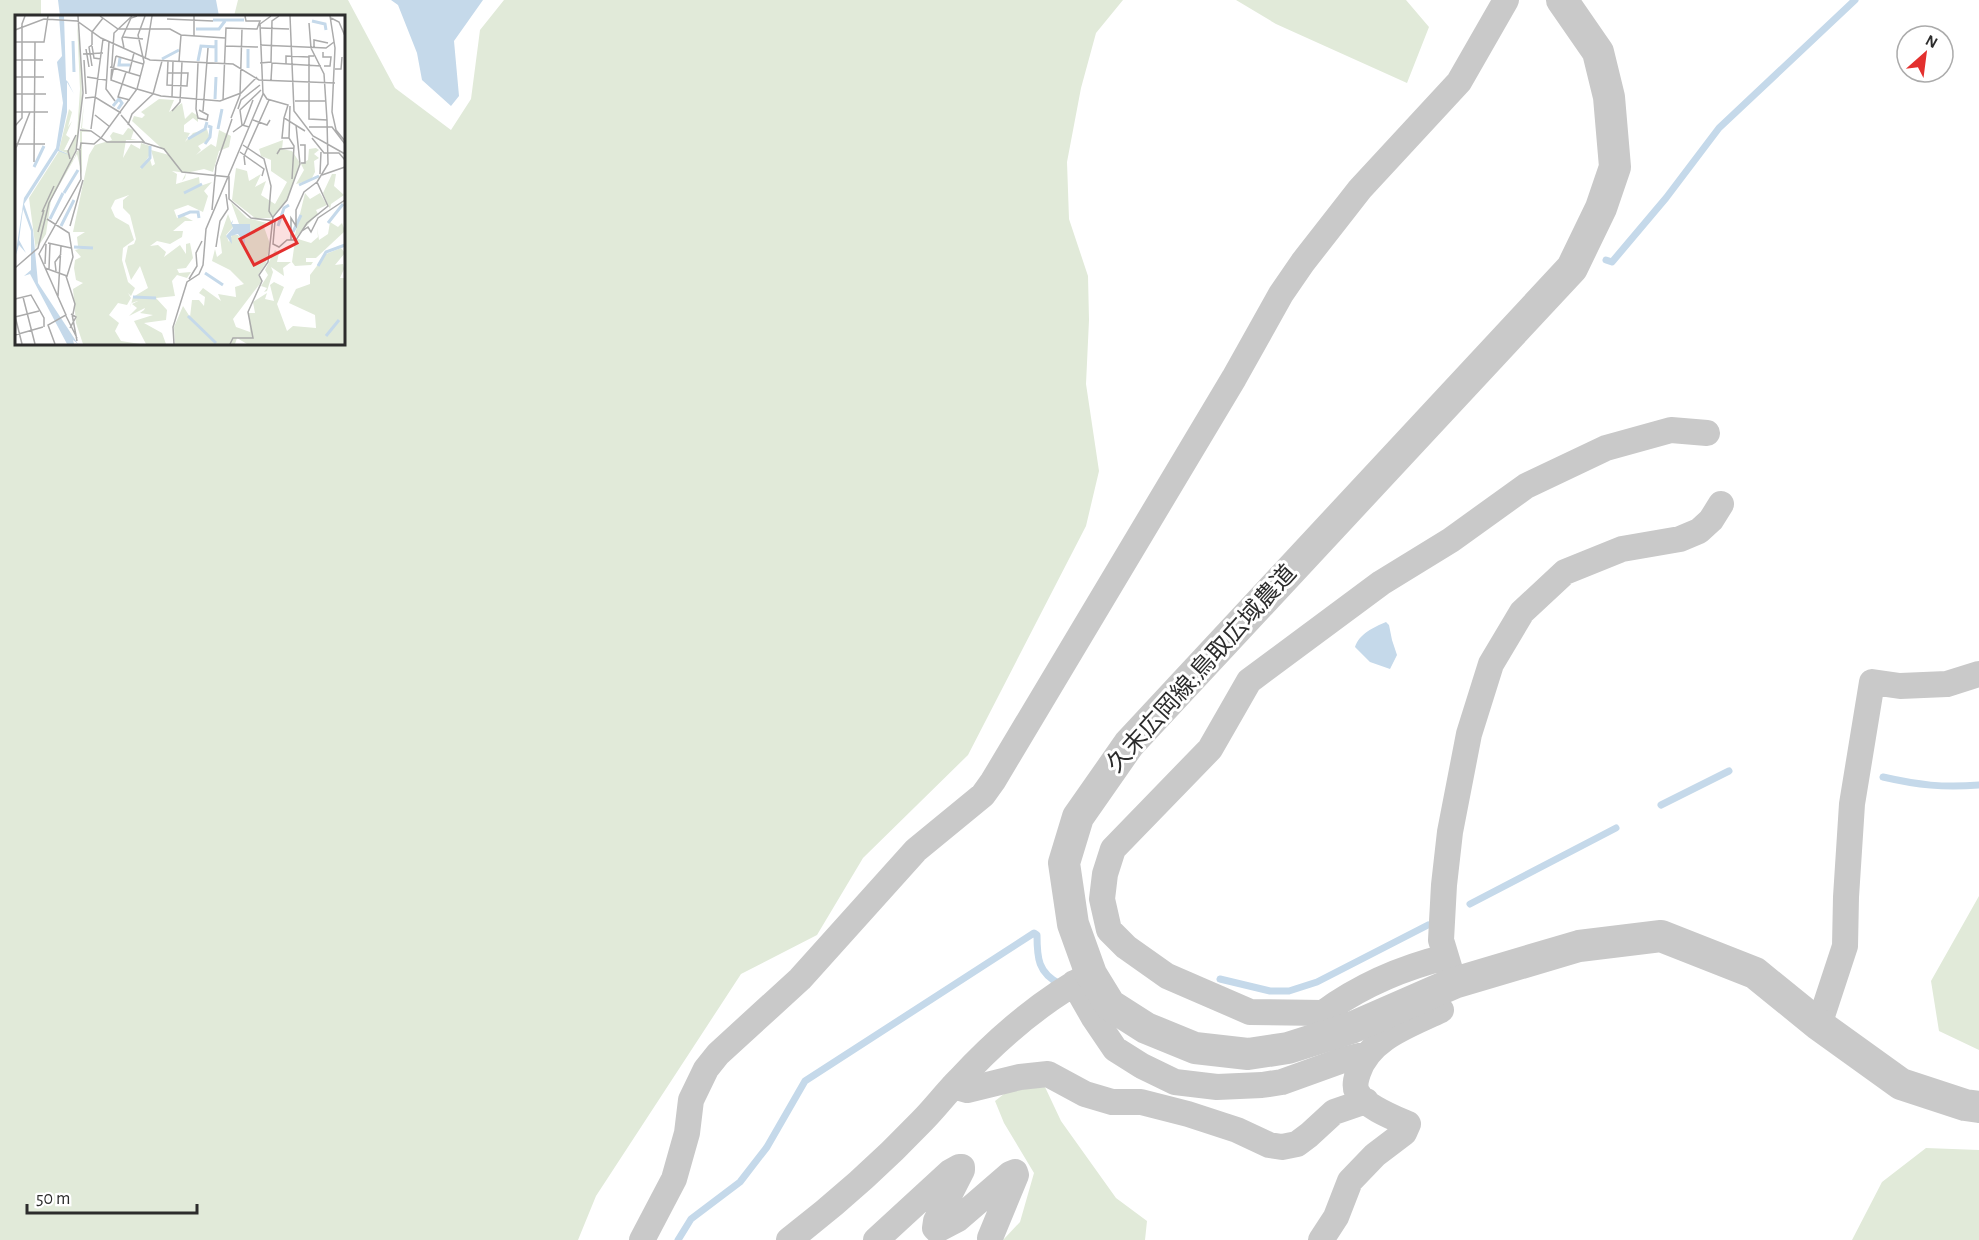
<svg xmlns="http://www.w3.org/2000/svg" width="1979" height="1240" font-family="'Alegreya Sans','Noto Sans JP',sans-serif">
<rect width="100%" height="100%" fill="#fff"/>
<path fill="#e1ead9" d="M 0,0 L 41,0 L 41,16 L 16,16 L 16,344 L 344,344 L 344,16 L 234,16 L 238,0 L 348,0 L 395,88 L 451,130 L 471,99 L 480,30 L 504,0 L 1123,0 L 1096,33 L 1081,88 L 1067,162 L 1069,219 L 1088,276 L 1089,320 L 1086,384 L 1099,471 L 1086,526 L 968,755 L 863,858 L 817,935 L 741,974 L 596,1196 L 578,1240 L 0,1240 Z
M 1236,0 L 1406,0 L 1429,27 L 1407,83 L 1276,24 Z
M 1979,896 L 1979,1050 L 1939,1031 L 1931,981 Z
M 1045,1087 L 1061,1121 L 1116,1198 L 1147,1221 L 1145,1240 L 1003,1240 L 1020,1222 L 1034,1173 L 1004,1123 L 995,1101 L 1009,1090 Z
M 1926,1148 L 1979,1150 L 1979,1240 L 1852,1240 L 1882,1182 Z"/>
<path fill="#c5d9ea" d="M 58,0 L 216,0 L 219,16 L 60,16 Z
M 391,0 L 483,0 L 454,41 L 459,96 L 451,106 L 422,80 L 417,53 L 398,5 Z
M 1386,622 L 1389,625 L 1392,640 L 1397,655 L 1390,669 L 1370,662 L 1355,647 C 1359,634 1374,627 1386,622 Z"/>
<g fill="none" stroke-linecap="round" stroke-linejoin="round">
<path stroke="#c5d9ea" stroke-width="7" d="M 1606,260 L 1612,262 L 1666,198 L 1719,128 L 1855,0
M 1883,777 C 1918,785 1943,788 1979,785
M 1661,805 L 1729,771
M 1470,904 L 1616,828
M 1220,979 L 1270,991 L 1289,991 L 1317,982 L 1428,925
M 678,1240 L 691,1219 L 740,1182 L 767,1147 L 805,1081 L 1034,933 L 1037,935 C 1037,958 1038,973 1060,984"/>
<path stroke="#c9c9c9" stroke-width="26" d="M 1074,983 L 1094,1018 L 1115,1049 L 1142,1066 L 1175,1082 L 1217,1087 L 1262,1085 L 1282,1082 L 1343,1060 L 1368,1054
M 1454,983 L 1441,940 L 1444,885 L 1450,832 L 1469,734 L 1491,664 L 1522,612 L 1565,572 L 1622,549 L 1680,539 L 1699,531 L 1711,520 L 1721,504
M 1323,1013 C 1360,986 1401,968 1446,957
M 1819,1025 L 1845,946 L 1846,897 L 1852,804 L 1872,682 L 1900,686 L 1947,684 L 1979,674
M 1351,1028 L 1323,1013 L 1250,1012 L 1167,976 L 1126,947 L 1109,930 L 1102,899 L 1105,874 L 1113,849 L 1210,749 L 1249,681 L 1381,583 L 1451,540 L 1526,486 L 1606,448 L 1671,430 L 1707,433
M 953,1086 L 967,1090 L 1020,1077 L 1048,1074 L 1085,1094 L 1112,1102 L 1141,1102 L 1188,1114 L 1237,1130 L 1269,1145 L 1282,1147 L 1297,1144 L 1309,1135 L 1334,1112 L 1366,1101
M 642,1240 L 674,1179 L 687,1133 L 691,1100 L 706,1069 L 718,1054 L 800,979 L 916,850 L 983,795 L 993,781 L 1234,378 L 1281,294 L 1303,262 L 1360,189 L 1459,82 L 1506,0
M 789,1240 C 836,1204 881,1164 922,1121 C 935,1108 946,1093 959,1080 C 997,1039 1042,1000 1091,974
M 876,1240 L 950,1172 L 959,1167 L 962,1167 L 962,1170 L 936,1221 L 935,1228 L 937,1230 L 958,1219 L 1010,1174 L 1015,1172 L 1016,1175 L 990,1238
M 1321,1240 L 1336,1217 L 1350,1181 L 1375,1155 L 1404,1133 L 1408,1124 C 1394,1118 1364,1106 1357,1092 C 1354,1086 1356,1079 1358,1073 C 1369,1038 1410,1025 1441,1010"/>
<path stroke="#c9c9c9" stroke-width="32" d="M 1562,0 L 1598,52 L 1609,97 L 1615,167 L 1601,208 L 1572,268 L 1129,744 L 1078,817 L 1064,863 L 1073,924 L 1091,974 L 1110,1005 L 1146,1028 L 1195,1048 L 1248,1054 L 1288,1048 L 1351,1028 L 1454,983 L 1579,946 L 1661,936 L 1755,973 L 1819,1025 L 1901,1084 L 1965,1105 L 1979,1107"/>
</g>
<g text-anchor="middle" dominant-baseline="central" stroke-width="6" stroke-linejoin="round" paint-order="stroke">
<g font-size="24" fill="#2c2c2c" stroke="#fff">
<text transform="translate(1202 669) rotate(-48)">久末広岡線;鳥取広域農道</text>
</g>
</g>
<g transform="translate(15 15)">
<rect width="330" height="330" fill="#fff"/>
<path d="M 62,7 L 66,42 L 67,89 L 64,115 L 58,146 L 62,136 L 65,135 L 65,116 L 75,115 L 67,114 L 66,113 L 69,88 L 67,113 L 75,115 L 75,116 L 67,117 L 67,160 L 62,139 L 36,185 L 31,219 L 23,232 L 22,228 L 21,236 L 14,183 L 44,136 L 54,139 L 44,135 L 54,94 L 57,97 L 53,112 L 57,106 L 51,120 L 55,123 L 49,135 L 54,135 L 62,119 L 65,74 ZM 144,84 L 159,85 L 154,97 L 167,88 L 170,104 L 177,97 L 183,101 L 183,107 L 178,103 L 169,110 L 169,117 L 175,118 L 170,127 L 178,118 L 192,114 L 195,124 L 183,131 L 186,135 L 181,140 L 196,129 L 201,132 L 204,115 L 216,121 L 214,132 L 204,136 L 198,157 L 189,154 L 171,158 L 170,163 L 167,166 L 171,158 L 157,156 L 162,159 L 161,169 L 184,162 L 185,171 L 197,167 L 189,176 L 193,181 L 188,197 L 173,190 L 159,195 L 162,203 L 167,200 L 178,206 L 170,206 L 158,216 L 168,216 L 167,222 L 155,229 L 142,226 L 135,231 L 143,230 L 151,237 L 149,242 L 165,230 L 171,239 L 171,229 L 175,228 L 178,243 L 171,253 L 162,254 L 164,258 L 176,257 L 172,263 L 162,260 L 157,266 L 160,281 L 141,283 L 152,295 L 151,305 L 129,308 L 147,318 L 151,329 L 131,329 L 119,306 L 138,300 L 125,298 L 129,295 L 130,293 L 114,301 L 122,293 L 117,289 L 123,286 L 116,288 L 115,293 L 118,282 L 133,273 L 125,251 L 116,265 L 110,246 L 113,231 L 119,229 L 121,224 L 115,200 L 108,193 L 108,185 L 114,180 L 100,185 L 96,193 L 100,202 L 114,210 L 119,225 L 108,233 L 107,245 L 113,267 L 120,273 L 116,281 L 113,278 L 116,283 L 112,290 L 103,288 L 94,300 L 104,308 L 100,316 L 106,326 L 125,329 L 68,329 L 61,308 L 58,274 L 68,268 L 61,265 L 59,253 L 60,245 L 66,242 L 60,235 L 67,233 L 63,231 L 62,222 L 70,217 L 58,217 L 74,140 L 80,130 L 97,125 L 95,121 L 98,117 L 108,120 L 113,113 L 119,115 L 116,124 L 122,125 L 111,125 L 108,143 L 116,129 L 125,134 L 126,128 L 135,131 L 134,141 L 125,154 L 135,144 L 137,151 L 140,149 L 136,135 L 154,140 L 117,106 L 119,101 L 127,103 L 130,100 L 126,97 ZM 268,125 L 267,134 L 277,136 L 285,148 L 272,186 L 256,203 L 240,203 L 217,185 L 221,153 L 232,156 L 234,166 L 246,159 L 240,172 L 251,166 L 246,180 L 260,189 L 272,167 L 256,156 L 256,145 L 246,141 L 244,134 ZM 301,133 L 304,135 L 299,139 L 304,143 L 299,146 L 300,157 L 296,165 L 281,169 L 289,155 L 286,149 L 293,145 L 294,134 ZM 317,159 L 321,159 L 319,171 L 329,180 L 316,189 L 315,194 L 308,178 ZM 290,178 L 295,184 L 305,178 L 312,190 L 301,195 L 303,199 L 279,224 ZM 216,187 L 232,203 L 256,209 L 249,212 L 255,229 L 251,248 L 243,260 L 247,266 L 218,304 L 221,312 L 235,317 L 234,298 L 240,298 L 238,287 L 252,278 L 250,284 L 259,286 L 255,270 L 259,267 L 269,272 L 262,289 L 272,316 L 278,311 L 301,313 L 300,300 L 274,288 L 281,274 L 295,269 L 295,260 L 311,239 L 326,233 L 330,238 L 320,250 L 328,249 L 329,254 L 325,263 L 330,263 L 330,329 L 232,329 L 222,323 L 220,329 L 160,329 L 159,312 L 168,291 L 175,302 L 177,285 L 184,285 L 189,291 L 190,282 L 184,278 L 188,273 L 206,286 L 203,279 L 221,282 L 220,272 L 229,269 L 215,255 L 197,246 L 200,234 L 202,242 L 207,238 L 205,222 L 213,199 L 218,212 L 211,220 L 214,227 L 217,220 L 223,220 L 230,230 L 230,219 L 236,221 L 235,209 L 224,209 ZM 315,207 L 323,212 L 327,208 L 330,216 L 301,243 L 291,243 L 291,247 L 298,247 L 296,250 L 280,251 L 277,247 L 280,226 L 283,224 L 296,228 L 303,222 L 302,212 L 304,225 L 313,219 ZM 260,235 L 264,238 L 262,247 L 276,247 L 268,253 L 269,261 L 256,252 L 258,257 L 252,276 L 249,277 L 252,273 L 246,271 L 253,260 L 250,255 Z" fill="#e1ead9"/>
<path d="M 44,1 L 49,1 L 51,65 L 53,67 L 59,79 L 52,67 L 52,97 L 44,135 L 57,141 L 43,136 L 9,189 L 18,215 L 23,268 L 63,329 L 58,325 L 59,329 L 52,329 L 15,259 L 9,261 L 16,255 L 16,216 L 8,194 L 4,225 L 11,238 L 4,230 L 0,243 L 9,183 L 41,133 L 48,88 L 42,47 L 47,41 ZM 218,205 L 217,209 L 235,209 L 236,221 L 230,219 L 230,230 L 223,219 L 216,221 L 217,229 L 211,221 L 218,213 L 216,208 Z" fill="#c5d9ea"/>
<path fill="none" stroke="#c5d9ea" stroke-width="3" d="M 198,5 L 229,5M 297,6 L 310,9 L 311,15M 181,14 L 204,14 L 210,6M 201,25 L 201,47M 58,26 L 59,57M 105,43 L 104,50 L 115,50M 147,44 L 164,35M 183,46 L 186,31 L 202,32M 233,53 L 233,34M 200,84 L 201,62M 98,91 L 104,84 L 107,88 L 103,94M 203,114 L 207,94M 173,124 L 190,114 L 192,107M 190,129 L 195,122 L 196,112 L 193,111M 19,152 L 29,131M 126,153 L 135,143 L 135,131M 284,170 L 304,161M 49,178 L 63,155M 169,178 L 187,169M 163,202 L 175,197 L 183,197 L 184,203M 35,204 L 48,178M 313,208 L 328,189M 46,211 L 59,185M 263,211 L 269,193 L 274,190M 278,217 L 286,200M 59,232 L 78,233M 303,251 L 311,237 L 330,230M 190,258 L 208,270M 118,282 L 141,283M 173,301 L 201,328M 311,321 L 324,305"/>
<path fill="none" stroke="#ababab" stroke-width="1.5" d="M 85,1 L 103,14 L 155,14 L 166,20 L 210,23M 179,1 L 179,21M 275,1 L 279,96 L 298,121 L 330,139M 315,1 L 320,33 L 317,97 L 321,115 L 330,126M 316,3 L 324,7 L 330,21M 152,4 L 198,6M 294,8 L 296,33 L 309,59 L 312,105M 246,13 L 274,14M 0,15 L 29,4 L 62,6 L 86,23 L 135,45 L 218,49 L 244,65 L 320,68M 108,22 L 128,24M 0,27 L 29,27 L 33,1M 94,27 L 91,74 L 100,86M 77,30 L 77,17 L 88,3M 77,30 L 74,32 L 77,51M 245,30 L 311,33 L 319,27M 77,31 L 79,43 L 86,44M 210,31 L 243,32M 109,33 L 107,23 L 116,3 L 122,1M 299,33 L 299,25 L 313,28M 71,34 L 74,52M 308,37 L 308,42 L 316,42 L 315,51 L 309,51M 68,39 L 88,38M 101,41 L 96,65 L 121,74M 101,41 L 128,49M 130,44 L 137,1M 0,45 L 28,45M 69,45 L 71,79M 164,46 L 166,20M 183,48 L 181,94 L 183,103 L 192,105 L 193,100 L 184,95M 245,48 L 256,47 L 257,6 L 264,1M 271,50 L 271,41 L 294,42M 95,52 L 125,61M 320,54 L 326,54 L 327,42M 111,57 L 103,82 L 115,85M 114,58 L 119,38M 152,58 L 173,58 L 172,71 L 152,70 L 153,46M 0,62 L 29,62M 72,62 L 91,65M 96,64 L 99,18 L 117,1M 256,65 L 257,48 L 306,51M 122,74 L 146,81 L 205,86 L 226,78 L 242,62M 248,78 L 252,84 L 273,90 L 269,103 L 290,116M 0,79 L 31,79M 138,79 L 147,46M 157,82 L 158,46M 70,83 L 80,82 L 106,98M 208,85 L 211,13 L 242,14 L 245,6 L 231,6 L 230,1M 280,86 L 310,86M 223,94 L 226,85 L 245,70M 157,96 L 165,87 L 167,47M 188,96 L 193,33M 0,97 L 33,97M 80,100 L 95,112M 106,100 L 130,128M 216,103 L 225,80 L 227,14M 269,103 L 267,123 L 274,123 L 279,131 L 277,164M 238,105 L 252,110 L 255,105M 113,110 L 117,99 L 138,79M 0,111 L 7,103 L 7,9 L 10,1M 234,112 L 227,110 L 225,95 L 246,75M 294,112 L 317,112 L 330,129M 76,114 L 88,24M 65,115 L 76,116 L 86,123 L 122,74 L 129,47 L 123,20 L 130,1M 218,117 L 229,109 L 238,85M 274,123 L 275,91M 297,123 L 309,138 L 324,138 L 330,145M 0,129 L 30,129M 228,130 L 249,144 L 256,171 L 254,196 L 258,203M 285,130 L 290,130 L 290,148 L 286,148M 65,134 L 66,128 L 79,129 L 86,123 L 92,127 L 127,127 L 149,134 L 167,157 L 214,162 L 214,184 L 236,203 L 260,206 L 258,229 L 264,232 L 272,225 L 281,225 L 292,208 L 313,191 L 302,167 L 313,149 L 312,105 L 294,104 L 294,41 L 299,41M 225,137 L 249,154 L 247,161M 262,139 L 265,134 L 279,133M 55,144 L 53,136 L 61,120M 19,147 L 20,27M 230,150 L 229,141 L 254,85M 305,159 L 306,137M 307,160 L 330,152M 0,189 L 1,133 L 15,97M 197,195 L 201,151 L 217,104M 27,197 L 39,171M 55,211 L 68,165M 287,216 L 293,212 L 296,217 L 303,203 L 330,185M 23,217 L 29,195M 276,225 L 276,203 L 281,211 L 281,195 L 289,177 L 302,167M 33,228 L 56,233M 201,232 L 205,206 L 213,194 L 211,179M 30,249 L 31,229M 0,253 L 23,233 L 34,188 L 61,136 L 68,78 L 63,1M 30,253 L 52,261 L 58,242 L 54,218 L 32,204M 34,254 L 35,228M 41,256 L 40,247 L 46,239M 51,261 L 60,289 L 58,299M 174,264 L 182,251 L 181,238 L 187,226M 43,281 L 46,231M 8,282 L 20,329M 0,284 L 16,280 L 29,303 L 29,312M 57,299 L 62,326M 0,301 L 7,329M 51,301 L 62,323M 0,302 L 24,296M 55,313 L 61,302 L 56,299M 0,320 L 28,312M 40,329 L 33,310 L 51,300 L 24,239 L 66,164 L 65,135 L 62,134M 159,329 L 158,312 L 172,267 L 184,259 L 188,250 L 191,214 L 248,79 L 245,9 L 256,1M 215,329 L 218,323 L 238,323 L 233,297 L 247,266 L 244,260 L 253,247 L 258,202 L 272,185 L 285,149 L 281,110"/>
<path fill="#e3302e" fill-opacity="0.15" stroke="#e3302e" stroke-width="3" d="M 268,201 L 282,228 L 239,250 L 225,224 Z"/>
<rect width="330" height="330" fill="none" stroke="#2c2c2c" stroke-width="3"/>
</g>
<g transform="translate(1925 54) rotate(28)"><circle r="28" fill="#ffffff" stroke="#ababab" stroke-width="1.5"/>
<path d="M0-4.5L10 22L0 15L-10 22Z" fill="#e3302e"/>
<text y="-9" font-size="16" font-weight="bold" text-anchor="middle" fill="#2c2c2c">N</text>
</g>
<path d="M27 1204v9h170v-9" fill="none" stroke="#2c2c2c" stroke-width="3"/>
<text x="36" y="1204" font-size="18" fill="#2c2c2c" stroke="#ffffff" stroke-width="4.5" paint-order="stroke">50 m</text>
</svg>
